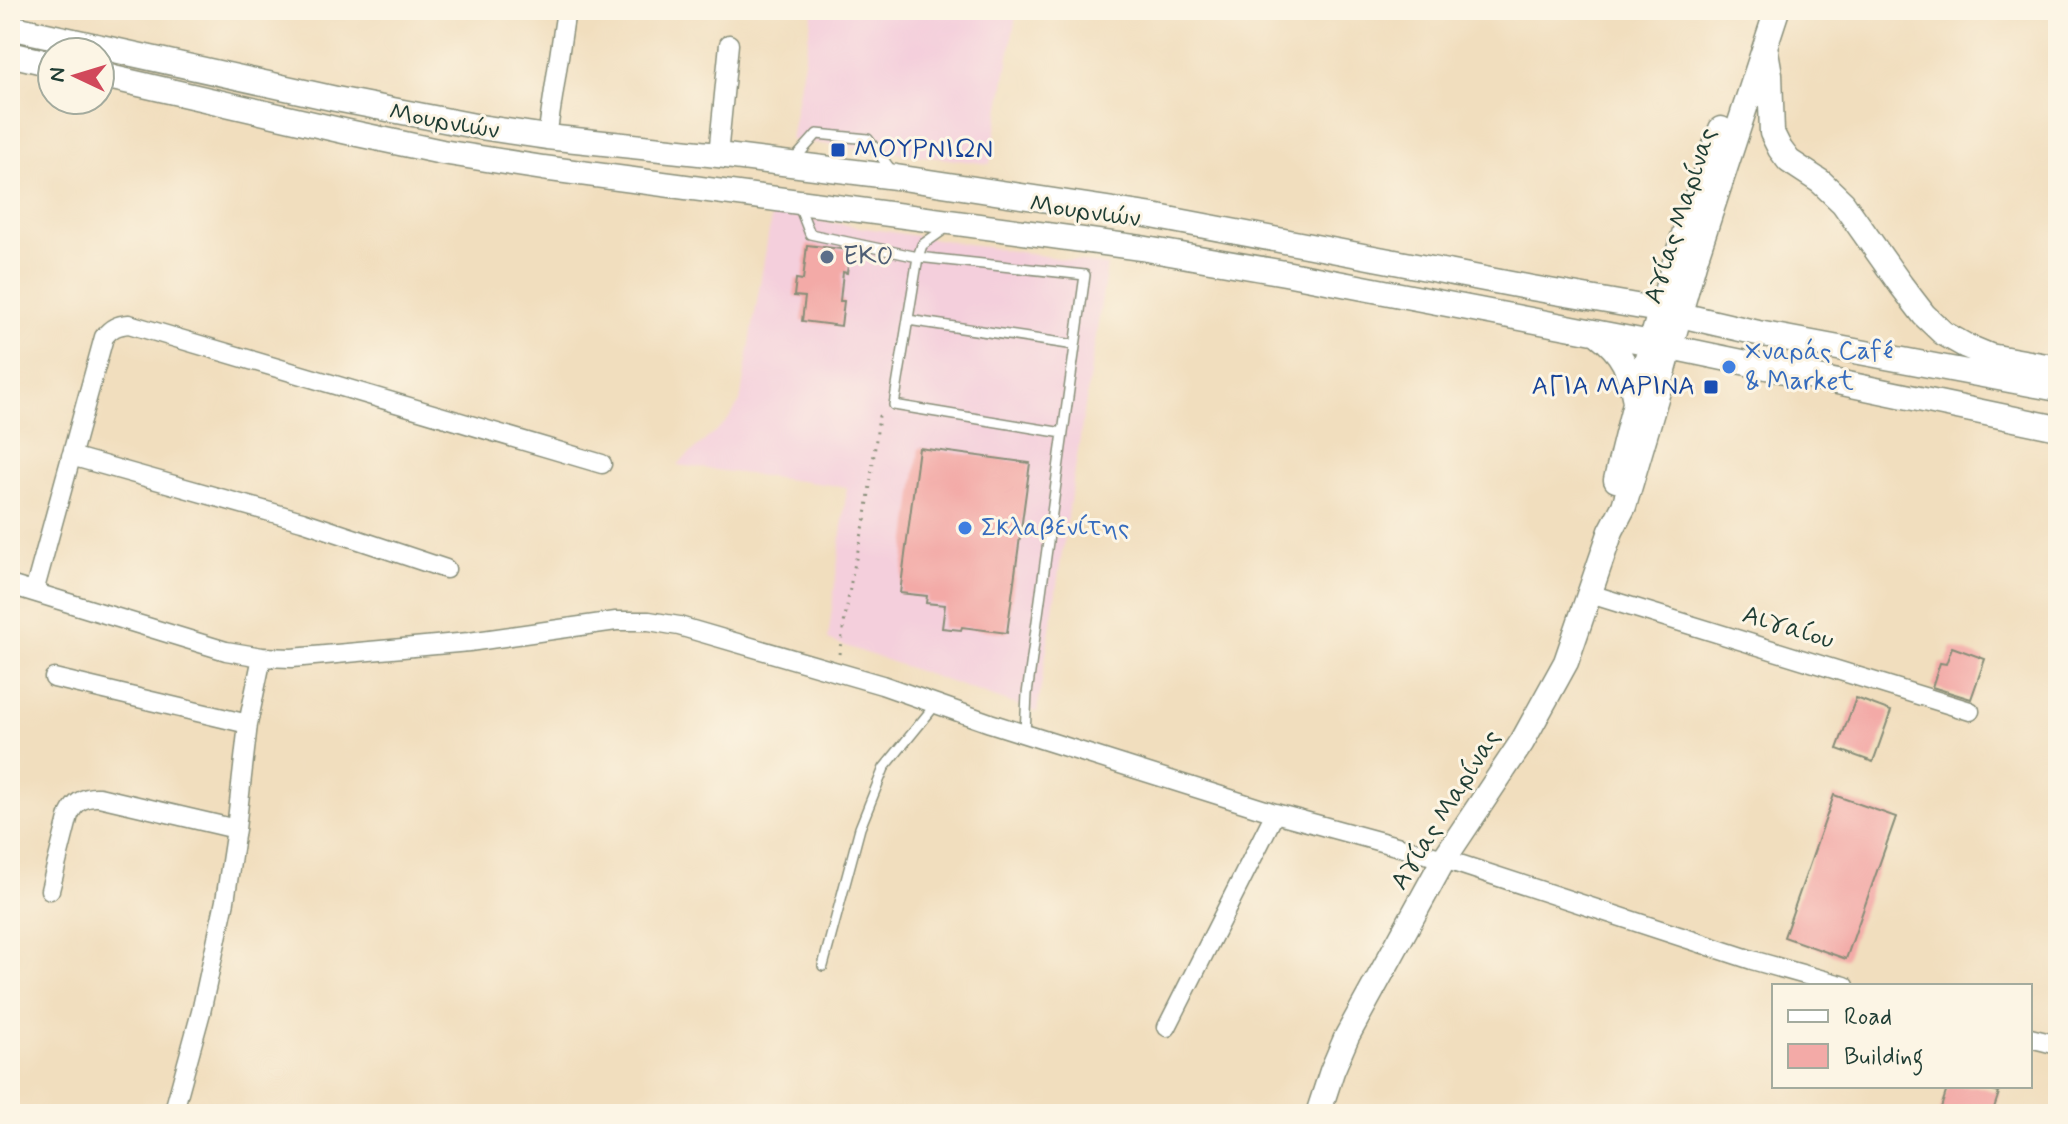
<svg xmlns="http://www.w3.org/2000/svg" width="2068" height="1124" font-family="Mynerve,sans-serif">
<rect width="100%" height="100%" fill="#fcf5e5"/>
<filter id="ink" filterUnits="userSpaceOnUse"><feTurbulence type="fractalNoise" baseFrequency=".0125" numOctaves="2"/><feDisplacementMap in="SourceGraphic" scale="16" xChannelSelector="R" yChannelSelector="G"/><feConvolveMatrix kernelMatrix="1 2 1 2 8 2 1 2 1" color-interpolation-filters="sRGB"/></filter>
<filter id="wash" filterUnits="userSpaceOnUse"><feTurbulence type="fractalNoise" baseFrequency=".006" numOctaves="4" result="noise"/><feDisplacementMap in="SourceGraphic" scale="32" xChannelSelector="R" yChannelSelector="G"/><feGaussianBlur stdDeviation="1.8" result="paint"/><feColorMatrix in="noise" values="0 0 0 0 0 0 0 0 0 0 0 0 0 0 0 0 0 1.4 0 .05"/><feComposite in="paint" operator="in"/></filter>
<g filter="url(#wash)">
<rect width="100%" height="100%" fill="#f1debe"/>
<path fill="#f4cfdc" d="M 813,10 L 1017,10 L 990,164 L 790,140 Z
M 772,213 L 1107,266 L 1037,712 L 828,640 L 847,487 L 677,465 L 727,421 L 740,402 Z"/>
<g id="blocks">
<path fill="#f3aaa7" d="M 807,245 L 850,250 L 847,273 L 843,272 L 840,301 L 844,301 L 841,326 L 802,321 L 805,297 L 794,296 L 796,279 L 803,280 Z
M 919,448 L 1030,463 L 1007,633 L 962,627 L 961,630 L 942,628 L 945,605 L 926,603 L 927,596 L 900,593 Z
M 1952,647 L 1985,659 L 1971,699 L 1932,687 L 1940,663 L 1946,664 Z
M 1856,698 L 1891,711 L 1873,762 L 1837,749 Z
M 1834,795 L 1896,817 L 1846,959 L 1784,937 Z
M 1948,1086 L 1976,1086 L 1999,1093 L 1992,1114 L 1939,1114 Z"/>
</g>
</g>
<g filter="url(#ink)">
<use href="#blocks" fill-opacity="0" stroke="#888e79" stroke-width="2"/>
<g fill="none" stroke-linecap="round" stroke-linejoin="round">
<defs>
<path id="lane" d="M 792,162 L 817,134 L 868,139 L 894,174
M 799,206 L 810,234 L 918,257 L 1085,275 L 1063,433
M 946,228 L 922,245 L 918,257 L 894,405 L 1063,433 L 1027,694 L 1025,733
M 908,320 L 1075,345
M 823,966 L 860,828 L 884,768 L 937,703"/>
<path id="street" d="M 547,137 L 566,10
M 718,155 L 729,44
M 71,456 L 302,521 L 446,569
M 10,585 L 226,651 L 262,657 L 292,658 L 469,642 L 616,621 L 649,621 L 679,626 L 882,685 L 990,723 L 1275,813 L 1444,859 L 1752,960 L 1845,986
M 34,592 L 104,337 C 111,328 117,325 129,324 L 602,464
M 1590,594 L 1970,711
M 54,678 L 248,724
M 50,890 L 69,815 C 75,802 84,796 99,797 L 236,829
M 1167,1027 L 1275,813
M 2030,1038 L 2058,1045
M 173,1114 L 201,1012 L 225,901 L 236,829 L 248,724 L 262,657"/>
<path id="secondary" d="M 10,27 L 336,99 L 480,127 L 547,137 L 718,155 L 896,177 L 1147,215 L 1532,288 L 1659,310 L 1758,333 L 2058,389
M 1766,51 L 1770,74 L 1772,133 L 1780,149 L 1789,161 L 1821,182 L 1843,203 L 1901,285 L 1924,315 L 1943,333 L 1966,346 L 1990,356 L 2058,368
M 10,54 L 52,64
M 100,75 L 348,132 L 442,152 L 543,168 L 1046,235 L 1141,248 L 1285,273 L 1651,343 L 2058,428
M 1598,334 C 1624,354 1629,369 1635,401
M 1616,480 C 1644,361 1677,244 1721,129
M 1318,1114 L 1332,1071 L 1347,1036 L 1444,859 L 1522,742 L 1566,662 L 1611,531 L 1624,506 L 1659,388 L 1694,263 L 1777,10"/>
</defs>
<use href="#lane" stroke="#888e79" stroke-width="12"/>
<use href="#street" stroke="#888e79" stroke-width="21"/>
<use href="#secondary" stroke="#888e79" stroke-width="27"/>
<path stroke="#888e79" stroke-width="3" stroke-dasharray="2 6" stroke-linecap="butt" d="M 839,654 L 852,576 L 866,516 L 879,416 L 884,412"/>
<use href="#lane" stroke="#fff" stroke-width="9"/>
<use href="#street" stroke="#fff" stroke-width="18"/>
<use href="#secondary" stroke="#fff" stroke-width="24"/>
</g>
</g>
<g fill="#1a4fb4" stroke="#fcf5e5" stroke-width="3">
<rect x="830" y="142" width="16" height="16" rx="4"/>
<rect x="1703" y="379" width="16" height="16" rx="4"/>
</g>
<circle fill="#5c6f8a" stroke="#fcf5e5" stroke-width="3" cx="827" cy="257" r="8"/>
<g fill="#3f7fe0" stroke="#fcf5e5" stroke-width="3">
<circle cx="1729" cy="367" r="8"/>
<circle cx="965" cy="528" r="8"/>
</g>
<g text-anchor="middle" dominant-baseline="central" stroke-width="6" stroke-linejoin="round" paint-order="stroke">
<g font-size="26" fill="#1f3d34" stroke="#fcf5e5">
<text transform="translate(444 122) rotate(10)">Μουρνιών</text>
<text transform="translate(1085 212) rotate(8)">Μουρνιών</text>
<text transform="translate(1681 216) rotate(-72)">Αγίας Μαρίνας</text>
<text transform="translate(1788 628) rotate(17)">Αιγαίου</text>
<text transform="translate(1446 810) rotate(-58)">Αγίας Μαρίνας</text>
</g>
<g font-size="26" fill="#164399" stroke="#fcf5e5" text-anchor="start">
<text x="854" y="150">ΜΟΥΡΝΙΩΝ</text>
<text x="1695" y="387" text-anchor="end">ΑΓΙΑ ΜΑΡΙΝΑ</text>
</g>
<g font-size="26" fill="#4e5e75" stroke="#fcf5e5" text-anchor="start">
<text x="843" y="257">EKO</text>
</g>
<g font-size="26" fill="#366cbe" stroke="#fcf5e5" text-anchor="start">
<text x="1745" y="352">Χναράς Café<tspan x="1745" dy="30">&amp; Market</tspan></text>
<text x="981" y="528">Σκλαβενίτης</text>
</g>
</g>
<rect width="2068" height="1124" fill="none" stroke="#fcf5e5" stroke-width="40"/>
<rect x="1772" y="984" width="260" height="104" fill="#fcf5e5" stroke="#a4ab9e" stroke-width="2"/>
<rect x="1788" y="1010" width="40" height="12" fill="#ffffff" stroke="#a4ab9e" stroke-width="2"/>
<text x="1844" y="1024" font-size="24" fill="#1f3d34">Road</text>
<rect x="1788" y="1044" width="40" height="24" fill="#f3aaa7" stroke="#a4ab9e" stroke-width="2"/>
<text x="1844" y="1064" font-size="24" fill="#1f3d34">Building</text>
<g transform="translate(76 76) rotate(274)"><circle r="38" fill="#fcf5e5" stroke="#a4ab9e" stroke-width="2"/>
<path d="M0-6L14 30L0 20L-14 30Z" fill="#d1495b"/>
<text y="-12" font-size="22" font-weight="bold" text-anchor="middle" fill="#1f3d34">N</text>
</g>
</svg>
